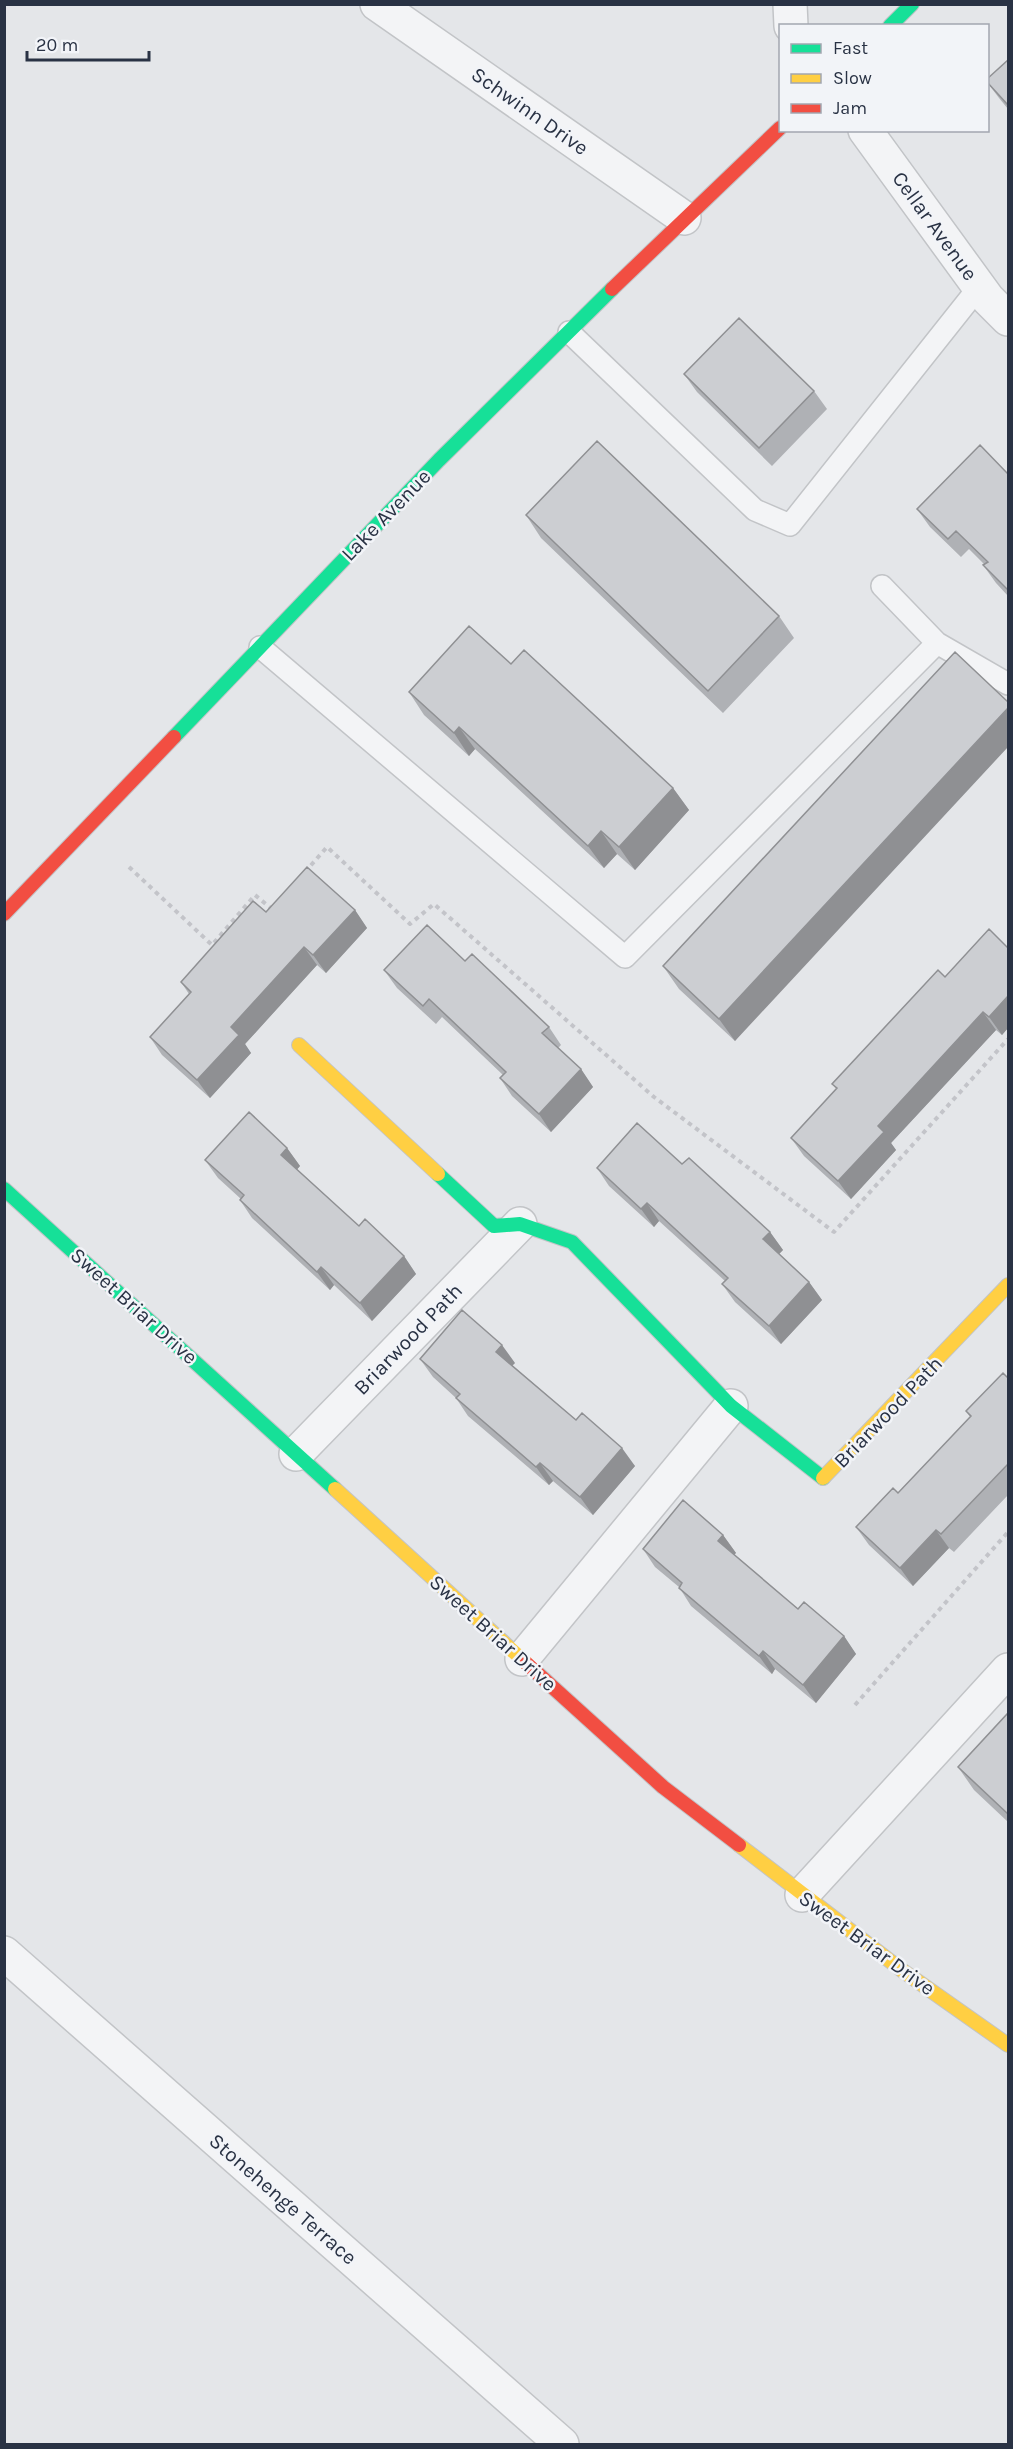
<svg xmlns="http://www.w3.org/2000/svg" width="1013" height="2449" font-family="Karla,sans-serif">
<rect width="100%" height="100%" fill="#e4e6e9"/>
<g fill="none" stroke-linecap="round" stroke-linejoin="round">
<defs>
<path id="lane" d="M 569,332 L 755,510 L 790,525 L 979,287
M 882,586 L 937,643 L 1008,684
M 260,647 L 625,957 L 937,643"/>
<path id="street" d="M 377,4 L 684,218
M 790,4 L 791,26
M 865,130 L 988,299 L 1008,319
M 296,1454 L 520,1224
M 522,1659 L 731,1406
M 802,1895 L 1008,1670
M 4,1953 L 562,2444"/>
<path id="fast" d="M 890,26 L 912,4
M 174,737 L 439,460 L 612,289
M 438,1174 L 494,1226 L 520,1224 L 572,1242 L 731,1406 L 823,1478
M 4,1189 L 335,1489"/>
<path id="slow" d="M 299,1045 L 438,1174
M 823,1478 L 1008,1285
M 335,1489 L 526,1663
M 739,1845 L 903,1971 L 1008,2045"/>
<path id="jam" d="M 612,289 L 780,128
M 4,914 L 174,737
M 526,1663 L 663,1787 L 739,1845"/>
</defs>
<use href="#lane" stroke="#c2c4c7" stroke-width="24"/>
<use href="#street" stroke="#c2c4c7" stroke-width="36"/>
<use href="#fast" stroke="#c2c4c7" stroke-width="16"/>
<use href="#slow" stroke="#c2c4c7" stroke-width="16"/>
<use href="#jam" stroke="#c2c4c7" stroke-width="16"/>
<path stroke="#c3c4c9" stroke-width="4" stroke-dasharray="4.5 4.5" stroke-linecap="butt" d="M 129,867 L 212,945 L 255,895 L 273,910
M 305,872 L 327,847 L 410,924 L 434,904 L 654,1097 L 834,1232 L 1008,1039
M 855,1705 L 1008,1532"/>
<use href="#lane" stroke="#f3f4f6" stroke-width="21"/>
<use href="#street" stroke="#f3f4f6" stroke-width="33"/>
<use href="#fast" stroke="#16e098" stroke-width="14"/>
<use href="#slow" stroke="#ffcf43" stroke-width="14"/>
<use href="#jam" stroke="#f24e42" stroke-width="14"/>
</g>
<path fill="#afb1b5" d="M 1008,60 L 1008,109 L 999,98 L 987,82 Z
M 684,374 L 814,391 L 827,409 L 772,466 L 697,392 Z
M 1008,474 L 1008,596 L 996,583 L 983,565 L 984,564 L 969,549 L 961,557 L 930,527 L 917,509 Z
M 526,515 L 779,616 L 794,638 L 723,713 L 541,538 Z
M 511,664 L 673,788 L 689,810 L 635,870 L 617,854 L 604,868 L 475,749 L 469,756 L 424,715 L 409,692 Z
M 1008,702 L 735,1041 L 679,989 L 663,966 Z
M 355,910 L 367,928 L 326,973 L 317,965 L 245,1044 L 251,1053 L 210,1098 L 162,1055 L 150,1037 L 189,994 L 181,982 L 266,912 Z
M 1008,948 L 1008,1028 L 1002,1035 L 996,1030 L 891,1143 L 896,1150 L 851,1199 L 804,1156 L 791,1138 L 836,1089 L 832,1084 L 945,977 Z
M 465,961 L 549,1027 L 561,1045 L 558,1048 L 581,1069 L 593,1087 L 551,1132 L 512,1096 L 500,1078 L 503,1075 L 442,1017 L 436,1024 L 397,988 L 384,970 Z
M 287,1148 L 300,1166 L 297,1169 L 359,1226 L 404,1256 L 416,1274 L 372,1321 L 334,1285 L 330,1290 L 252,1218 L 240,1200 L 241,1199 L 218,1178 L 205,1160 Z
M 682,1164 L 770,1232 L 783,1250 L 779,1254 L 809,1282 L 822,1300 L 781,1344 L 735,1302 L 722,1284 L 725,1281 L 659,1221 L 654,1227 L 609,1186 L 597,1168 Z
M 420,1359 L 515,1363 L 512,1365 L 576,1420 L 635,1466 L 593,1515 L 553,1481 L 549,1485 L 468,1416 L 456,1398 L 433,1377 Z
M 1008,1378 L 1008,1495 L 954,1552 L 949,1548 L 913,1586 L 869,1545 L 856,1527 L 898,1493 L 970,1417 L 966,1411 Z
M 723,1535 L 736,1553 L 734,1554 L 798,1609 L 844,1636 L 856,1654 L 816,1703 L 775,1669 L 772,1674 L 691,1606 L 679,1587 L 655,1567 L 643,1549 Z
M 1008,1713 L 1008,1822 L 974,1790 L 958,1767 Z"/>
<path fill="#8f9093" d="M 1008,708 L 1008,747 L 735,1041 L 719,1019 Z
M 459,727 L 475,749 L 469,756 L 454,733 Z
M 673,788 L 689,810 L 635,870 L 619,847 Z
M 601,831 L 617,854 L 604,868 L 588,846 Z
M 355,910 L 367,928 L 326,973 L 313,955 Z
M 304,947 L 317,965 L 245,1044 L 251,1053 L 210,1098 L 197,1080 L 231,1027 Z
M 1008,996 L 1008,1028 L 1002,1035 L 989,1017 Z
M 983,1012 L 996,1030 L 891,1143 L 896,1150 L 851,1199 L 838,1181 L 878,1126 Z
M 581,1069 L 593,1087 L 551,1132 L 539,1114 Z
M 287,1148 L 300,1166 L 294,1173 L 281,1155 Z
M 647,1203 L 659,1221 L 654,1227 L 641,1209 Z
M 770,1232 L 783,1250 L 776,1257 L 763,1239 Z
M 404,1256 L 416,1274 L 372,1321 L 360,1303 Z
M 321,1267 L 334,1285 L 330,1290 L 317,1272 Z
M 809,1282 L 822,1300 L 781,1344 L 769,1326 Z
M 502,1345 L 515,1363 L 509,1369 L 496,1352 Z
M 622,1448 L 635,1466 L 593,1515 L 580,1497 Z
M 540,1463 L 553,1481 L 549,1485 L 536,1467 Z
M 936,1530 L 949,1548 L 913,1586 L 900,1568 Z
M 723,1535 L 736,1553 L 731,1558 L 718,1541 Z
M 844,1636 L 856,1654 L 816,1703 L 803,1685 Z
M 763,1651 L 775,1669 L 772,1674 L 759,1656 Z"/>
<path fill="#ccced2" stroke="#8f9093" stroke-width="1.5" d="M 1008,60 L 1008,105 L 987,82 L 987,79 Z
M 739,318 L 814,391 L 759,448 L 684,374 Z
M 597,441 L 779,616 L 708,691 L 526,515 Z
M 980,445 L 1008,474 L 1008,590 L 983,565 L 988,562 L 956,531 L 948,539 L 917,509 Z
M 469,626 L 511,664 L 524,650 L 673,788 L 619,847 L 601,831 L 588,846 L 459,727 L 454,733 L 409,692 Z
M 955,652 L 1008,702 L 1008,708 L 719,1019 L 663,966 Z
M 307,867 L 355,910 L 313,955 L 304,947 L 231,1027 L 239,1035 L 197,1080 L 150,1037 L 191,992 L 181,982 L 253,901 L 266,912 Z
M 427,925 L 465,961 L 472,954 L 549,1027 L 542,1033 L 581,1069 L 539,1114 L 500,1078 L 506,1072 L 429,999 L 423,1006 L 384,970 Z
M 989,929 L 1008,948 L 1008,996 L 989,1017 L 983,1012 L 878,1126 L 884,1132 L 838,1181 L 791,1138 L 837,1088 L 832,1084 L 938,970 L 945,977 Z
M 249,1112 L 287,1148 L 281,1155 L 359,1226 L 365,1219 L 404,1256 L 360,1303 L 321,1267 L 317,1272 L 240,1200 L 244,1195 L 205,1160 Z
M 637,1123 L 682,1164 L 689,1158 L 770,1232 L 763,1239 L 809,1282 L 769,1326 L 722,1284 L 728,1278 L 647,1203 L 641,1209 L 597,1168 Z
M 462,1310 L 502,1345 L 496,1352 L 576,1420 L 582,1413 L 622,1448 L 580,1497 L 540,1463 L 536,1467 L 456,1398 L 460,1394 L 420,1359 Z
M 1003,1373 L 1008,1378 L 1008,1464 L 941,1534 L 936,1530 L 900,1568 L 856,1527 L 893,1488 L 898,1493 L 971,1416 L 966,1411 Z
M 683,1500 L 723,1535 L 718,1541 L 798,1609 L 804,1602 L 844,1636 L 803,1685 L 763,1651 L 759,1656 L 679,1588 L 682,1583 L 643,1549 Z
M 1008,1713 L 1008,1814 L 958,1767 Z"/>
<g text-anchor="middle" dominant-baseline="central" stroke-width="5" stroke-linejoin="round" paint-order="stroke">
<g font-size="21" fill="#293244" stroke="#f2f4f8">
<text transform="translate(530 111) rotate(35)">Schwinn Drive</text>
<text transform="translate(935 226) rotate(54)">Cellar Avenue</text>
<text transform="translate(386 515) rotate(-46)">Lake Avenue</text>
<text transform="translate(134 1306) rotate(42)">Sweet Briar Drive</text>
<text transform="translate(408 1339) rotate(-46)">Briarwood Path</text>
<text transform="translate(888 1412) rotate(-46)">Briarwood Path</text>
<text transform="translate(493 1633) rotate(42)">Sweet Briar Drive</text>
<text transform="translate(867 1943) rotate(36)">Sweet Briar Drive</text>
<text transform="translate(283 2199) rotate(41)">Stonehenge Terrace</text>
</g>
</g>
<rect width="1013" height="2449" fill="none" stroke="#293244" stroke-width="12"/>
<rect x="779" y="24" width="210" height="108" fill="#f2f4f8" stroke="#a2a6b0" stroke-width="1.5"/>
<rect x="791" y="44" width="30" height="9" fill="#16e098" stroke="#a2a6b0" stroke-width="1.5"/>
<text x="833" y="54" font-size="18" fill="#293244">Fast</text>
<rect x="791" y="74" width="30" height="9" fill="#ffcf43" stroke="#a2a6b0" stroke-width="1.5"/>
<text x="833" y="84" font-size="18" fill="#293244">Slow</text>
<rect x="791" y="104" width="30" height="9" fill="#f24e42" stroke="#a2a6b0" stroke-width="1.5"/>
<text x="833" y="114" font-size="18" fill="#293244">Jam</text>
<path d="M27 51v9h122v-9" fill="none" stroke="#293244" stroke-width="3"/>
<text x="36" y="51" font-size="18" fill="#293244" stroke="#f2f4f8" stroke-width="4.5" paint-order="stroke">20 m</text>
</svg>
